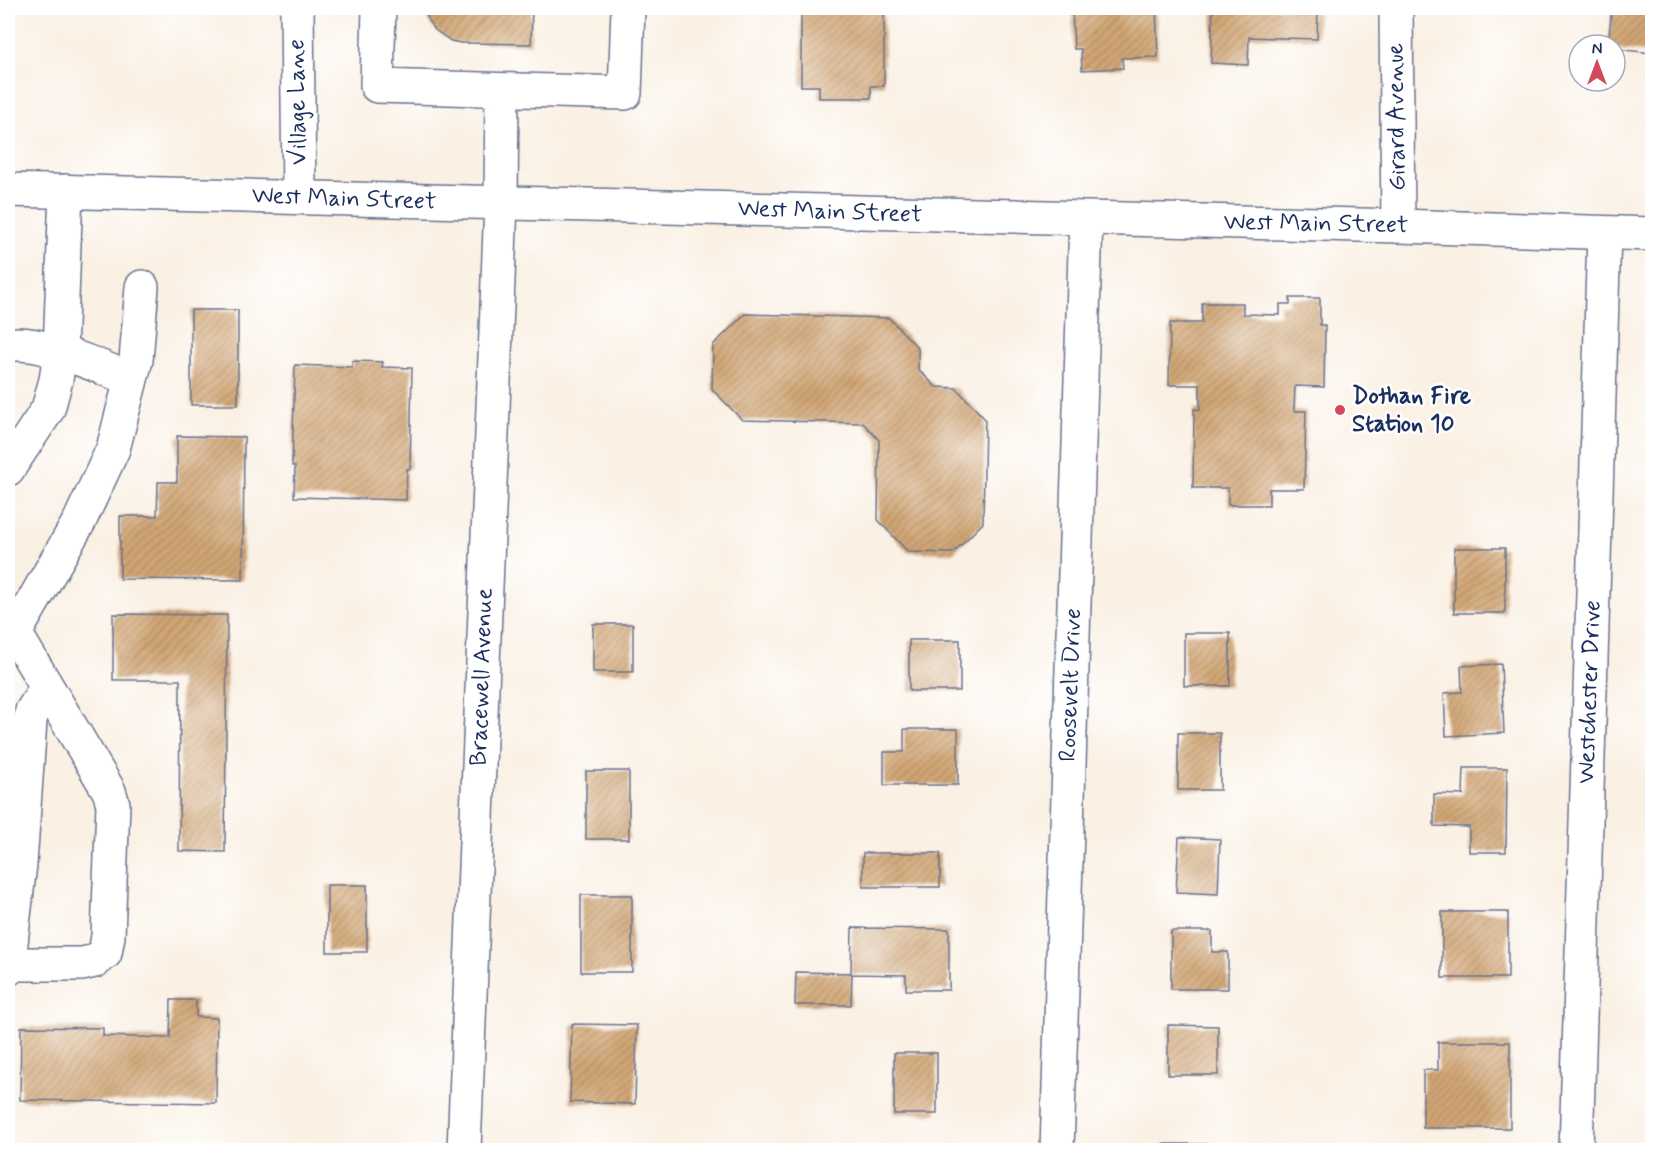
<svg xmlns="http://www.w3.org/2000/svg" width="1660" height="1158" font-family="Mynerve,sans-serif">
<defs>
<pattern id="building-hatch" width="6" height="6" patternUnits="userSpaceOnUse" patternTransform="scale(1.5)"><rect width="6" height="6" fill="#d2a674"/><path d="M-1 1l2-2M0 6l6-6M5 7l2-2" fill="none" stroke="#aa8862"/></pattern>
</defs>
<rect width="100%" height="100%" fill="#fff"/>
<filter id="ink" filterUnits="userSpaceOnUse"><feTurbulence type="fractalNoise" baseFrequency=".0167" numOctaves="2"/><feDisplacementMap in="SourceGraphic" scale="12" xChannelSelector="R" yChannelSelector="G"/><feConvolveMatrix kernelMatrix="1 2 1 2 8 2 1 2 1" color-interpolation-filters="sRGB"/></filter>
<filter id="wash" filterUnits="userSpaceOnUse"><feTurbulence type="fractalNoise" baseFrequency=".008" numOctaves="4" result="noise"/><feDisplacementMap in="SourceGraphic" scale="24" xChannelSelector="R" yChannelSelector="G"/><feGaussianBlur stdDeviation="1.35" result="paint"/><feColorMatrix in="noise" values="0 0 0 0 0 0 0 0 0 0 0 0 0 0 0 0 0 1.4 0 .05"/><feComposite in="paint" operator="in"/></filter>
<g filter="url(#wash)">
<rect width="100%" height="100%" fill="#faf0e3"/>
<g id="blocks">
<path fill="url(#building-hatch)" d="M 424,8 L 532,8 L 531,44 L 461,43 L 451,41 L 435,30 L 429,22 Z
M 801,8 L 884,8 L 884,86 L 871,86 L 871,98 L 819,98 L 819,86 L 801,86 Z
M 966,8 L 990,8 L 990,10 L 966,12 Z
M 1072,8 L 1156,8 L 1158,57 L 1122,58 L 1123,68 L 1082,70 L 1081,49 L 1074,49 Z
M 1213,8 L 1318,8 L 1317,39 L 1249,37 L 1248,65 L 1211,63 Z
M 1612,8 L 1652,8 L 1652,53 L 1615,49 L 1615,45 L 1608,45 Z
M 1290,298 L 1320,298 L 1320,325 L 1325,325 L 1324,387 L 1295,386 L 1294,411 L 1306,411 L 1304,489 L 1269,489 L 1269,505 L 1228,505 L 1228,488 L 1193,488 L 1194,409 L 1200,410 L 1200,385 L 1169,385 L 1170,323 L 1202,323 L 1202,303 L 1243,303 L 1243,314 L 1280,315 L 1280,304 L 1290,304 Z
M 191,310 L 238,310 L 238,405 L 191,405 Z
M 745,314 L 889,318 L 918,348 L 918,369 L 936,387 L 956,388 L 985,419 L 983,523 L 953,553 L 908,552 L 878,520 L 879,440 L 863,423 L 742,420 L 712,389 L 713,345 Z
M 352,361 L 383,362 L 382,367 L 412,368 L 410,469 L 407,469 L 406,500 L 294,497 L 295,466 L 292,466 L 295,365 L 352,367 Z
M 177,436 L 244,437 L 243,580 L 120,579 L 120,516 L 157,516 L 158,482 L 177,482 Z
M 1454,548 L 1505,548 L 1505,613 L 1454,613 Z
M 113,614 L 227,615 L 225,852 L 179,851 L 180,680 L 113,680 Z
M 593,624 L 633,624 L 633,672 L 593,672 Z
M 1184,633 L 1230,633 L 1230,686 L 1184,686 Z
M 909,640 L 960,640 L 960,691 L 909,691 Z
M 1501,664 L 1504,733 L 1446,736 L 1444,693 L 1462,692 L 1461,666 Z
M 904,729 L 958,729 L 958,785 L 884,785 L 884,752 L 904,752 Z
M 1178,733 L 1220,733 L 1220,790 L 1178,790 Z
M 1464,768 L 1507,768 L 1506,852 L 1469,852 L 1469,827 L 1434,826 L 1434,794 L 1463,795 Z
M 586,771 L 629,771 L 629,839 L 586,839 Z
M 1179,837 L 1220,839 L 1218,894 L 1176,892 Z
M 863,853 L 940,853 L 940,887 L 863,887 Z
M 327,885 L 367,885 L 367,952 L 327,952 Z
M 581,895 L 632,895 L 632,972 L 581,972 Z
M 1442,912 L 1508,912 L 1508,978 L 1442,978 Z
M 852,928 L 949,929 L 949,990 L 906,990 L 906,975 L 852,974 L 851,1005 L 795,1005 L 796,972 L 851,973 Z
M 1171,931 L 1212,931 L 1212,952 L 1228,952 L 1228,989 L 1171,989 Z
M 171,1000 L 196,1000 L 196,1017 L 217,1018 L 216,1103 L 20,1100 L 21,1027 L 103,1028 L 103,1036 L 170,1038 Z
M 572,1024 L 637,1025 L 635,1104 L 570,1102 Z
M 1168,1025 L 1218,1026 L 1218,1075 L 1168,1075 Z
M 1438,1042 L 1510,1042 L 1510,1128 L 1423,1128 L 1423,1070 L 1438,1070 Z
M 894,1053 L 937,1053 L 937,1114 L 894,1114 Z
M 1163,1144 L 1223,1144 L 1223,1150 L 1163,1150 Z"/>
</g>
</g>
<g filter="url(#ink)">
<use href="#blocks" fill-opacity="0" stroke="#69738d" stroke-width="1.5"/>
<g fill="none" stroke-linecap="round" stroke-linejoin="round">
<defs>
<path id="minor" d="M 297,8 L 299,197
M 379,8 L 377,86 L 625,93 L 628,8
M 1396,8 L 1398,226
M 8,345 C 38,338 101,368 131,379
M 8,469 L 48,409 L 56,380 L 60,352 L 66,191
M 8,630 L 15,633 L 109,791 L 113,804 L 108,936 L 105,953 L 95,961 L 82,964 L 8,964
M 15,633 L 80,520 L 113,449 L 136,360 L 142,287
M 8,969 L 20,864 L 30,721 L 32,711 L 47,687
M 464,1150 L 501,203 L 502,90
M 1057,1150 L 1086,219
M 1576,1150 L 1604,233"/>
<path id="major" d="M 8,190 L 1398,226 L 1652,234"/>
</defs>
<use href="#minor" stroke="#69738d" stroke-width="36"/>
<use href="#major" stroke="#69738d" stroke-width="36"/>
<use href="#minor" stroke="#fff" stroke-width="33"/>
<use href="#major" stroke="#fff" stroke-width="33"/>
</g>
</g>
<circle fill="#d1495b" stroke="#fff" stroke-width="2" cx="1340" cy="410" r="6"/>
<g text-anchor="middle" dominant-baseline="central" stroke-width="5" stroke-linejoin="round" paint-order="stroke">
<g font-size="24" fill="#1b2f5e" stroke="#fff">
<text transform="translate(298 102) rotate(-91)">Village Lane</text>
<text transform="translate(1397 117) rotate(-91)">Girard Avenue</text>
<text transform="translate(344 199) rotate(2)">West Main Street</text>
<text transform="translate(830 212) rotate(2)">West Main Street</text>
<text transform="translate(1316 224) rotate(1)">West Main Street</text>
<text transform="translate(482 677) rotate(-88)">Bracewell Avenue</text>
<text transform="translate(1071 685) rotate(-88)">Roosevelt Drive</text>
<text transform="translate(1590 692) rotate(-88)">Westchester Drive</text>
</g>
<g font-size="24" font-weight="bold" fill="#1b2f5e" stroke="#fff" text-anchor="start">
<text x="1352" y="396">Dothan Fire<tspan x="1352" dy="28">Station 10</tspan></text>
</g>
</g>
<rect width="1660" height="1158" fill="none" stroke="#fff" stroke-width="30"/>
<g transform="translate(1597 63)"><circle r="28" fill="#ffffff" stroke="#a4acbf" stroke-width="1.5"/>
<path d="M0-4.5L10 22L0 15L-10 22Z" fill="#d1495b"/>
<text y="-9" font-size="16" font-weight="bold" text-anchor="middle" fill="#1b2f5e">N</text>
</g>
</svg>
